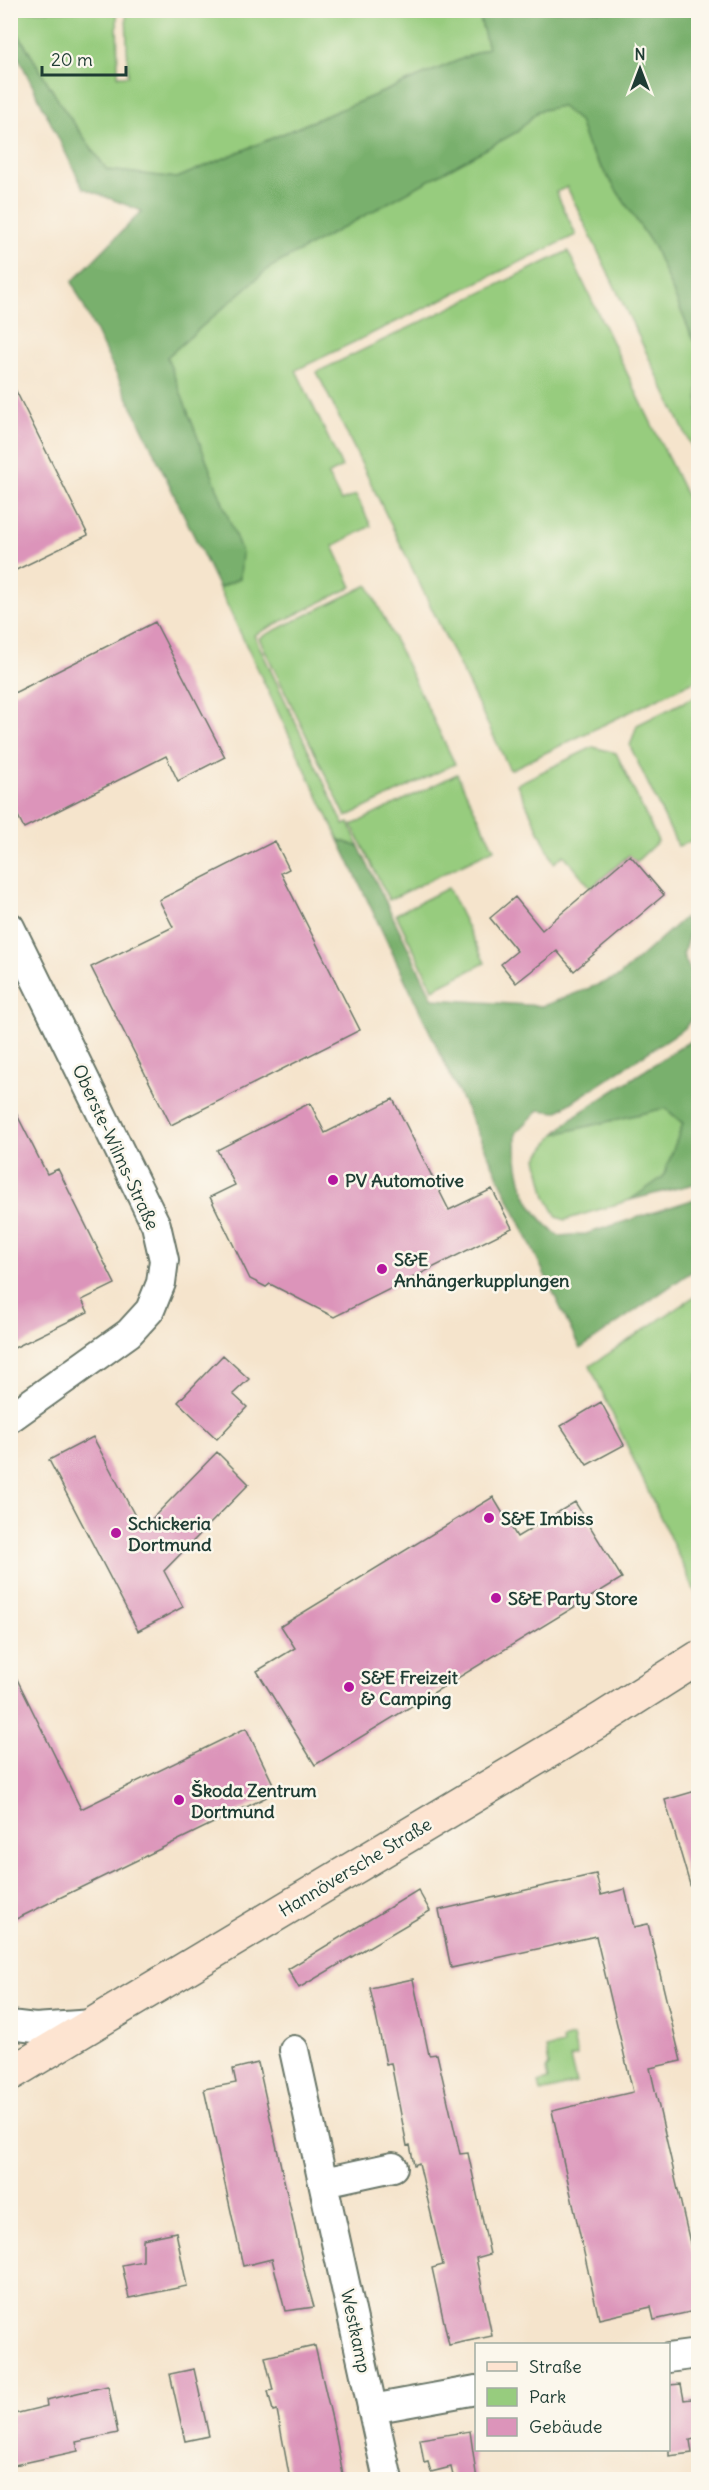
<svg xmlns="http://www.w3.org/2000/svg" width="709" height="2490" font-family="Delius,sans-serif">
<rect width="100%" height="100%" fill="#fbf7ec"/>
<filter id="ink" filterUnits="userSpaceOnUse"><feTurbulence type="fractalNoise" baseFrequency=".0167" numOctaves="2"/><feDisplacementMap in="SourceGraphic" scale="12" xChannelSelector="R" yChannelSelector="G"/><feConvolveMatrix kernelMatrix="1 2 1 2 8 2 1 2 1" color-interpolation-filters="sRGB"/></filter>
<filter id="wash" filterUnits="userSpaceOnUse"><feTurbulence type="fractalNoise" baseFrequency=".008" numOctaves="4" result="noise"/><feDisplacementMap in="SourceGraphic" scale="24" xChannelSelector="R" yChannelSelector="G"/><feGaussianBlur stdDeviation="1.35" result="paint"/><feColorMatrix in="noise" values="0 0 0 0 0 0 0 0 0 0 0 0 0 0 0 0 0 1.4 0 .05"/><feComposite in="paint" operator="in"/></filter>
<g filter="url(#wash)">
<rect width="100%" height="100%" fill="#f5e4cc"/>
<path fill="#97cc7e" stroke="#5b8459" stroke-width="1.5" d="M 14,11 L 117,11 L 118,76 L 128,76 L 126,11 L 478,11 L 488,48 L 177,178 L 107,170 L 63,108 L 14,27 Z
M 561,106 L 579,121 L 588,147 L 654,247 L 698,351 L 698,460 L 567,187 L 556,192 L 576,235 L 296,370 L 342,467 L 328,475 L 341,501 L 356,495 L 371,526 L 333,546 L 352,587 L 254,635 L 344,825 L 349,823 L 359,847 L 339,840 L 219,588 L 240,578 L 167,357 L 269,268 L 517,132 L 538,111 Z
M 568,251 L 698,520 L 698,679 L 510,770 L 317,372 Z
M 368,585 L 455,764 L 346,817 L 259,638 Z
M 698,695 L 698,832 L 690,842 L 678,846 L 630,746 L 637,725 Z
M 593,747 L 616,753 L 658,841 L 636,862 L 629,855 L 591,888 L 564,855 L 554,863 L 517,784 Z
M 457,774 L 494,849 L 389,900 L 352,825 Z
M 448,888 L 485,963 L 433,989 L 396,914 Z
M 665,1108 L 683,1124 L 663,1177 L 630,1200 L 565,1220 L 557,1217 L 546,1197 L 537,1158 L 555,1134 Z
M 698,1294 L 698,1598 L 590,1366 Z
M 573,2037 L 577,2056 L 570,2058 L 576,2083 L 541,2092 L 539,2083 L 548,2080 L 546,2070 L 549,2065 L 546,2049 L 563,2045 L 562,2040 Z"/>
<path fill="#79b06d" stroke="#4c7650" stroke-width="1.5" d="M 11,10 L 14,11 L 14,27 L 63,108 L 107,170 L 177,178 L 488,48 L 478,11 L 698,11 L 698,351 L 654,247 L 588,147 L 579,121 L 561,106 L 538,111 L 517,132 L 269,268 L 167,357 L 242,553 L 240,578 L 219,588 L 72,282 L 142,211 L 83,188 L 11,42 Z
M 339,840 L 359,847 L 433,999 L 543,1006 L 618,977 L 684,918 L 690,930 L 683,955 C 697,987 708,997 685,1028 L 557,1112 L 539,1110 L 516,1133 C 515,1176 525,1210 559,1236 L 586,1234 L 698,1198 L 698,1267 L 580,1349 Z
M 698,1036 L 698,1183 L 630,1200 L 663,1177 L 683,1123 L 665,1108 L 555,1134 L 576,1115 Z"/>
<g id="blocks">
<path fill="#dc94ba" d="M 10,379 L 88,535 L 10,573 Z
M 155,622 L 225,757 L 178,781 L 166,756 L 24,828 L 10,800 L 10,695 Z
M 275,841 L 289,869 L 281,873 L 360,1030 L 171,1125 L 91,967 L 173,927 L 159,900 Z
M 630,855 L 664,895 L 574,971 L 557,951 L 516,983 L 501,964 L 517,951 L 490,918 L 515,897 L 542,930 Z
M 393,1099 L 449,1210 L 492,1189 L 512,1228 L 334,1317 L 270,1284 L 266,1287 L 250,1279 L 210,1197 L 235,1185 L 217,1150 L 310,1103 L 325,1133 Z
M 10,1101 L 47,1174 L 58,1169 L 115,1284 L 82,1300 L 88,1312 L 10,1350 Z
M 223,1355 L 249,1379 L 233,1394 L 247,1407 L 217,1439 L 178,1402 Z
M 601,1402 L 624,1445 L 587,1465 L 561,1426 Z
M 93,1437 L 142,1529 L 217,1452 L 249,1484 L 164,1571 L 183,1607 L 138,1631 L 49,1460 Z
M 493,1497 L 517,1537 L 575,1502 L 622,1578 L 315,1765 L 257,1671 L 295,1648 L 281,1626 Z
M 10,1665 L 81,1809 L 246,1728 L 277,1792 L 10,1922 Z
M 699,1790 L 699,1894 L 693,1895 L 665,1800 Z
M 596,1874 L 601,1895 L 625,1889 L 634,1927 L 648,1924 L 681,2061 L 650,2068 L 693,2256 L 699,2255 L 699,2310 L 654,2320 L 651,2307 L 599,2319 L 552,2111 L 633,2092 L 596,1936 L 451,1968 L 439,1910 Z
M 418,1890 L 430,1911 L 299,1988 L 288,1969 Z
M 413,1979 L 429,2055 L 437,2054 L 460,2154 L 468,2153 L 490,2254 L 476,2258 L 492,2336 L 449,2345 L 432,2268 L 443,2265 L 419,2163 L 414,2165 L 410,2145 L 407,2146 L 391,2063 L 386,2064 L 370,1988 Z
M 258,2063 L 306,2279 L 314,2307 L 285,2311 L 272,2259 L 243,2266 L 204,2089 L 236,2083 L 233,2069 Z
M 176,2232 L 187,2286 L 129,2298 L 122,2265 L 143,2261 L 143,2239 Z
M 315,2346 L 335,2432 L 344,2480 L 290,2480 L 277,2410 L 273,2411 L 268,2391 L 273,2390 L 265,2357 Z
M 194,2369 L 209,2436 L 185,2441 L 170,2374 Z
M 681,2384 L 684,2400 L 699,2398 L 699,2438 L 690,2440 L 692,2453 L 669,2456 L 669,2385 Z
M 108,2386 L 118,2433 L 76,2442 L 78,2451 L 10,2466 L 10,2415 L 47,2406 L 46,2400 Z
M 470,2431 L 477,2480 L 454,2480 L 451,2467 L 431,2472 L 428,2462 L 424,2463 L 420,2439 Z"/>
</g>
</g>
<g filter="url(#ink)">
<use href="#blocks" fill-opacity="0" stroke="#6a7769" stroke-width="1.5"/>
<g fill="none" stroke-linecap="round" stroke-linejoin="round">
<defs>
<path id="street" d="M 10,927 L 156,1225 L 164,1260 L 161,1283 L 150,1310 L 129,1333 L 10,1418
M 10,2025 L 35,2028 L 93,2024
M 294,2050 L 388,2480
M 324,2182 L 393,2167
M 668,2358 L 698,2354
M 372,2409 L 476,2390"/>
<path id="secondary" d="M 10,2074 L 602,1719 L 698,1658"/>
</defs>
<use href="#street" stroke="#6a7769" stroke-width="32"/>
<use href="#secondary" stroke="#6a7769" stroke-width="36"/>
<use href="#street" stroke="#fff" stroke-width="28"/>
<use href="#secondary" stroke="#fde4d1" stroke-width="33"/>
</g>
</g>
<g fill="#b5179e" stroke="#fbf7ec" stroke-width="2">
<circle cx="333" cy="1180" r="6"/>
<circle cx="382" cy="1269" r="6"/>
<circle cx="489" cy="1518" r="6"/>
<circle cx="116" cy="1533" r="6"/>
<circle cx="496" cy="1598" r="6"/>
<circle cx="349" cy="1687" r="6"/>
<circle cx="179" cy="1800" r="6"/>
</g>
<g text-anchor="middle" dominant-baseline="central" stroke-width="5" stroke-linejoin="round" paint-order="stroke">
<g font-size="18" fill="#1f3d34" stroke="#fbf7ec">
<text transform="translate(116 1147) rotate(65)">Oberste-Wilms-Straße</text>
<text transform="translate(355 1867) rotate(-31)">Hannöversche Straße</text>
<text transform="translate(356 2331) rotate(78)">Westkamp</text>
</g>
<g font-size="18" font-weight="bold" fill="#1f3d34" stroke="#fbf7ec" text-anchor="start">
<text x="345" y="1180">PV Automotive</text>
<text x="394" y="1259">S&amp;E<tspan x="394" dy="21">Anhängerkupplungen</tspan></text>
<text x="501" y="1518">S&amp;E Imbiss</text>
<text x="128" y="1523">Schickeria<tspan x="128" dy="21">Dortmund</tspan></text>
<text x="508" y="1598">S&amp;E Party Store</text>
<text x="361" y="1677">S&amp;E Freizeit<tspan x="361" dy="21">&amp; Camping</tspan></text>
<text x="191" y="1790">Škoda Zentrum<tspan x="191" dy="21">Dortmund</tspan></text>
</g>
</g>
<rect width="709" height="2490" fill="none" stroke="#fbf7ec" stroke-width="36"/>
<rect x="475" y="2343" width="195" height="108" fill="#fbf7ec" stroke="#a3ada2" stroke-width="1.5"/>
<rect x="487" y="2362" width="30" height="9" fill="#fde4d1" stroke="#a3ada2" stroke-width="1.5"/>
<text x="529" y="2373" font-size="18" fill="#1f3d34">Straße</text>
<rect x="487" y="2388" width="30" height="18" fill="#97cc7e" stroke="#a3ada2" stroke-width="1.5"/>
<text x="529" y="2403" font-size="18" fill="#1f3d34">Park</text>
<rect x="487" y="2418" width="30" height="18" fill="#dc94ba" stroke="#a3ada2" stroke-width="1.5"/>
<text x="529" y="2433" font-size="18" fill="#1f3d34">Gebäude</text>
<g transform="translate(640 69)" stroke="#fbf7ec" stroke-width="4.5" paint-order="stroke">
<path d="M0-4.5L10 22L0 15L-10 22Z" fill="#1f3d34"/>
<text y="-9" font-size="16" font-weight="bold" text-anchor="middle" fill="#1f3d34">N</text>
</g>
<path d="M42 66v9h84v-9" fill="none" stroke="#1f3d34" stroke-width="3"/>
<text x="51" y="66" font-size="18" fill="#1f3d34" stroke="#fbf7ec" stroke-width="4.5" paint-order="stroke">20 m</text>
</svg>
